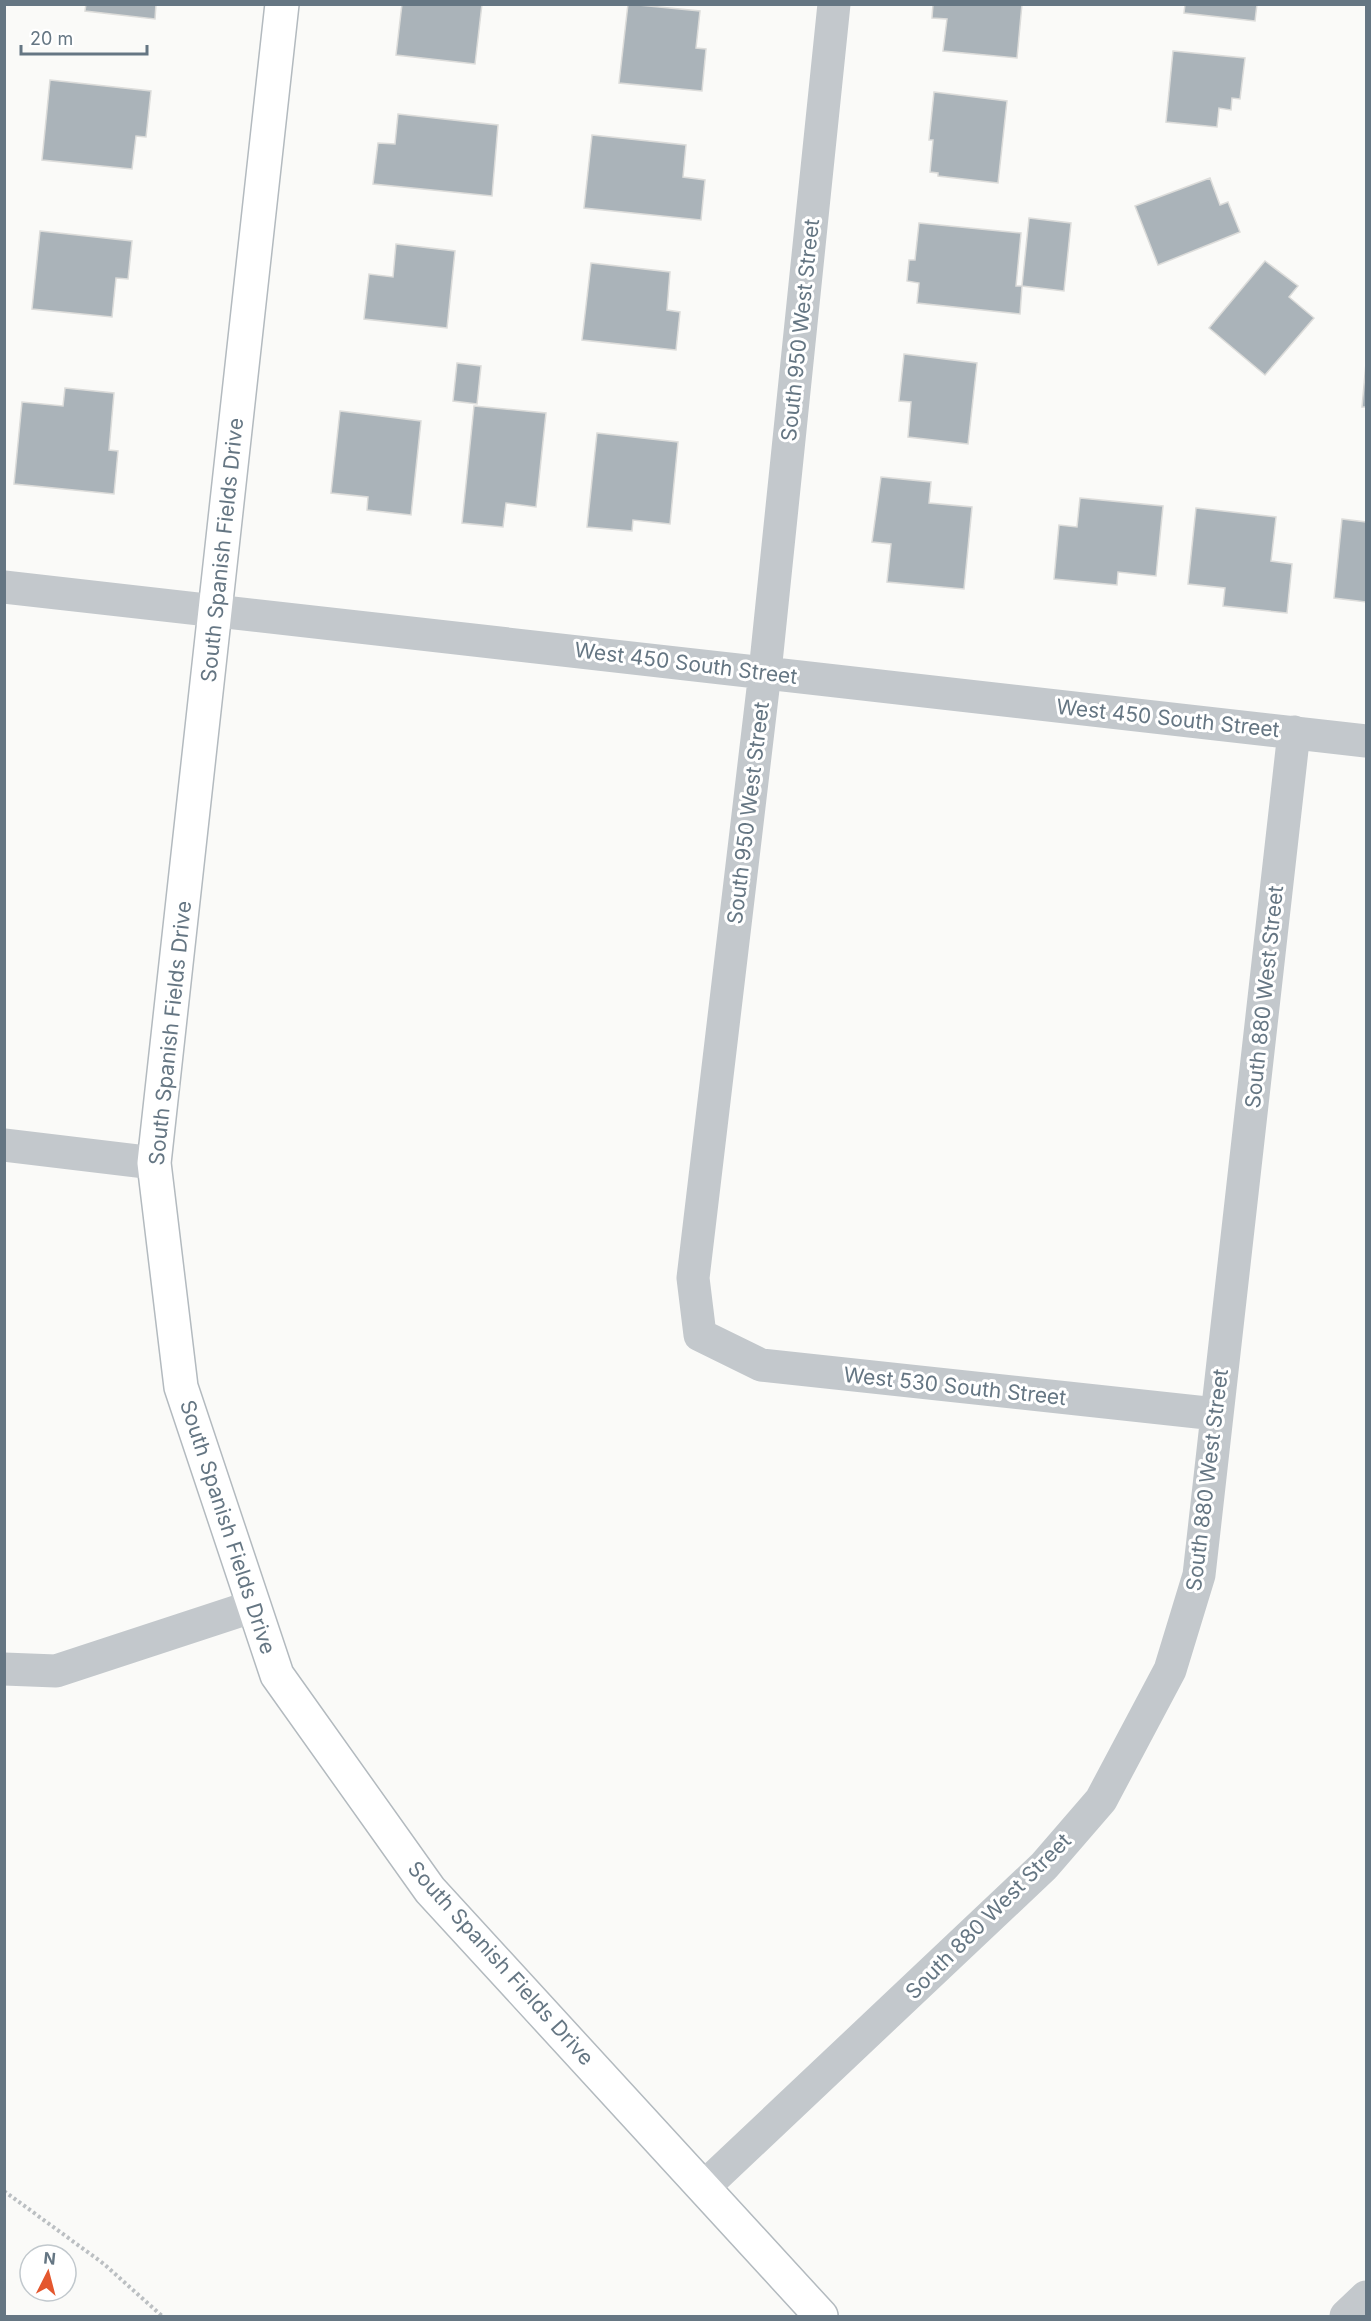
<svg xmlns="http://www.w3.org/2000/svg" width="1371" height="2321" font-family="Inter,sans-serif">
<rect width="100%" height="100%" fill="#fafaf8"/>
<path fill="#aab3b9" stroke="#dcdcda" stroke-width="1.5" d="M 86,4 L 156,4 L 155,19 L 85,11 Z
M 402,4 L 482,4 L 475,64 L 396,55 Z
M 628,4 L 700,11 L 696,48 L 706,49 L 702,91 L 619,83 Z
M 933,4 L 1022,4 L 1017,58 L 943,51 L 947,19 L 932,18 Z
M 1185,4 L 1257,4 L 1255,21 L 1184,13 Z
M 1173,51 L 1245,58 L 1240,99 L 1232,98 L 1231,110 L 1219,108 L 1217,127 L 1166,122 Z
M 50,80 L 151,91 L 146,137 L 136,136 L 132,169 L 42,160 Z
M 934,92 L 1007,101 L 998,183 L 938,176 L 938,173 L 930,172 L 933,140 L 929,140 Z
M 398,114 L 498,125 L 492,196 L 373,184 L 378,143 L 395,144 Z
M 592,135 L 686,145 L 683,177 L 705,180 L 701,220 L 584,208 Z
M 1210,178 L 1220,205 L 1228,202 L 1240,232 L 1158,265 L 1135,206 Z
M 1029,218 L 1071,223 L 1064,291 L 1022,286 Z
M 919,223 L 1021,233 L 1016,286 L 1022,286 L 1020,314 L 917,303 L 919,283 L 907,281 L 909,260 L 915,260 Z
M 40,231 L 132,241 L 128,279 L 116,278 L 112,317 L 32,309 Z
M 396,244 L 455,251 L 447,328 L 364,319 L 369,274 L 393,277 Z
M 1265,261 L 1298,286 L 1289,297 L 1314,318 L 1265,375 L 1209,328 Z
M 591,263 L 670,272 L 667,310 L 680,312 L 676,350 L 582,340 Z
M 904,354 L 977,363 L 968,444 L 908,437 L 911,402 L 899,401 Z
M 457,363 L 481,366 L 477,404 L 453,401 Z
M 1366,363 L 1366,407 L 1362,407 Z
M 65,388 L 114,393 L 109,450 L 118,451 L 114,494 L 14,484 L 22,402 L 63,406 Z
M 474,406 L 546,413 L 536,507 L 506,503 L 503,527 L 462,523 Z
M 340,411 L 421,421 L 411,515 L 367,510 L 368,497 L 331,493 Z
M 597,433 L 678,442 L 670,524 L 633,520 L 632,531 L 587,527 Z
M 881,477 L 931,482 L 929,503 L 972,507 L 964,589 L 887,582 L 891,544 L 872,542 Z
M 1080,498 L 1163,506 L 1156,576 L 1118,572 L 1117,585 L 1054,579 L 1059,525 L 1077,527 Z
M 1196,508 L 1276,517 L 1271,561 L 1292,564 L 1287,613 L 1223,606 L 1225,588 L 1188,584 Z
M 1342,519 L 1366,522 L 1366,602 L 1334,598 Z"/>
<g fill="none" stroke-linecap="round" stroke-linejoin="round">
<defs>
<path id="secondary" d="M 282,4 L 154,1163 L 181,1387 L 277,1675 L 430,1890 L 821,2316"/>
</defs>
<use href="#secondary" stroke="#b3babf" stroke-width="36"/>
<path stroke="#bbbfc2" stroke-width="4" stroke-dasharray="3 3" stroke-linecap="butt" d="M 4,2191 L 104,2264 L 162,2316"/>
<path stroke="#c3c8cc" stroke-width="33" d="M 834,4 L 765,672 L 693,1278 L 700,1335 L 761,1365 L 1216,1414
M 4,587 L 1366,741
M 4,1145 L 154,1163
M 4,1669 L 56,1671 L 254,1606
M 704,2187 L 1044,1866 L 1101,1800 L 1170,1670 L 1199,1575 L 1294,732
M 1346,2316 L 1366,2297"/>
<use href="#secondary" stroke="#fff" stroke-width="33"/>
</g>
<g text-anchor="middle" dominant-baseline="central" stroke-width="6" stroke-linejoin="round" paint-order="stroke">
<g font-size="21" fill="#657683" stroke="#fff">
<text transform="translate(800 330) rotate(-84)">South 950 West Street</text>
<text transform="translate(222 550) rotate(-84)">South Spanish Fields Drive</text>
<text transform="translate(686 663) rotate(7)">West 450 South Street</text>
<text transform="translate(1168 718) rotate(6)">West 450 South Street</text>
<text transform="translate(748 813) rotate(-83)">South 950 West Street</text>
<text transform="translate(1264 997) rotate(-84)">South 880 West Street</text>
<text transform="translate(170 1033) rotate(-84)">South Spanish Fields Drive</text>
<text transform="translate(955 1386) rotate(6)">West 530 South Street</text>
<text transform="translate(1207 1480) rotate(-83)">South 880 West Street</text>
<text transform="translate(228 1527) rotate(72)">South Spanish Fields Drive</text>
<text transform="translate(988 1916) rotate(-45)">South 880 West Street</text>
<text transform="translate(501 1963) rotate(48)">South Spanish Fields Drive</text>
</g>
</g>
<rect width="1371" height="2321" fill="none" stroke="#657683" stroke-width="12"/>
<g transform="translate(48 2273) rotate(6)"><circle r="28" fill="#ffffff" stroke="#c1c8cd" stroke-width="1.5"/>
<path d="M0-4.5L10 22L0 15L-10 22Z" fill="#e4572e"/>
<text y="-9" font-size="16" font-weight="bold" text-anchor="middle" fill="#657683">N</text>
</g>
<path d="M21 45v9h126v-9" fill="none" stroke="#657683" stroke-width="3"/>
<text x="30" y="45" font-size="18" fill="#657683" stroke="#ffffff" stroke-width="4.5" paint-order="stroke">20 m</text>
</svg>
